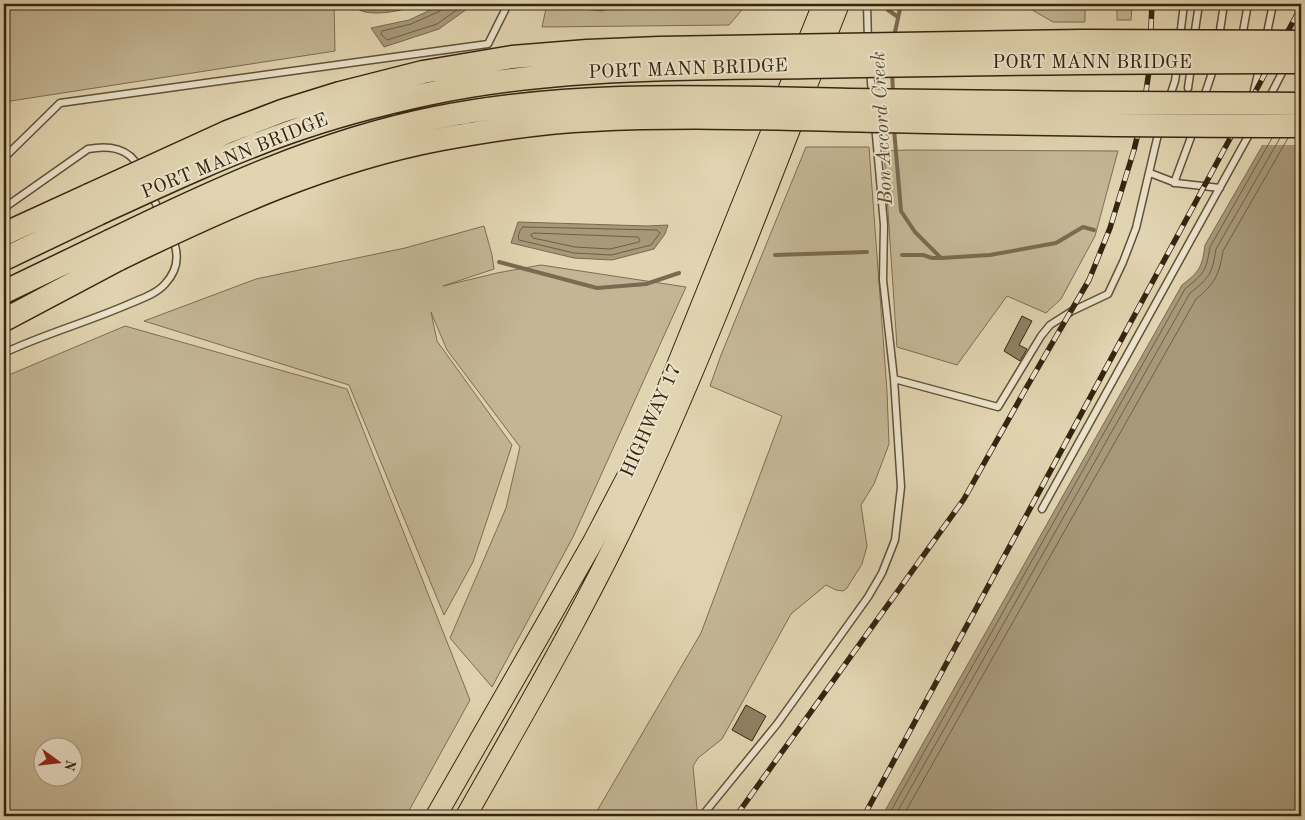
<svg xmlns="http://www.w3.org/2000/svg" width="1305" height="820" font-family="'Old Standard TT',serif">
<rect width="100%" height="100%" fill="#e1d4b0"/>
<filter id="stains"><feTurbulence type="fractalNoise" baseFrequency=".004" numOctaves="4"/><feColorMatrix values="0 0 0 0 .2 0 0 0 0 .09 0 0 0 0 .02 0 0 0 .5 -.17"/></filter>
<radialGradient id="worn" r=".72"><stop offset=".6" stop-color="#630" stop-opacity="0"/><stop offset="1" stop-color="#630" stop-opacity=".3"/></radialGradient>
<path fill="#c4b695" stroke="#7d6e52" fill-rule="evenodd" d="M 4,4 L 334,4 L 335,51 L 4,102 Z
M 547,4 L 747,4 L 729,25 L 542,27 Z
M 1022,4 L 1085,4 L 1085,22 L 1053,22 Z
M 1117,4 L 1132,4 L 1131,20 L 1117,20 Z
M 806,147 L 869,147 L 887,391 L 889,444 L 874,484 L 861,505 L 867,546 L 862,564 L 847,588 L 843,591 L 836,590 L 826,585 L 791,614 L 722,739 L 698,758 L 693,766 L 697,809 L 691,816 L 594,816 L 701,633 L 782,416 L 710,386 L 721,355 Z
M 907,150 L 1118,151 L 1095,236 L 1061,299 L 1046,313 L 1007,296 L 957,365 L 897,347 L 884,151 Z
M 484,226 L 492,255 L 494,269 L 443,286 L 497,273 L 541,265 L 686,287 L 573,537 L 492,687 L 450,638 L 506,508 L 520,447 L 447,350 L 431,312 L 437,341 L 512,445 L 473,562 L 444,615 L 349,385 L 144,321 L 256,279 L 405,248 Z
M 125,326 L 347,389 L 470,700 L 406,816 L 4,816 L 4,377 ZM 42,748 L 72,748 L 72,778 L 42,778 Z"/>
<path fill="#a79879" stroke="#7a6a4f" d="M 352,4 L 421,4 C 406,10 363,21 352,4 Z
M 443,4 L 474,4 L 439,29 L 384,47 L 371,28 L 409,20 Z
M 578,4 L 631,4 L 601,11 L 583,9 Z
M 1301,79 L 1301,816 L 882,816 L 1182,285 C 1199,272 1202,268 1205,245 Z
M 518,222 L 648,226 L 668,225 L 665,234 L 654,249 L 612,260 L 574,258 L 511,243 Z"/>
<path fill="#e1d4b0" d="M 1301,76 L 1301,145 L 1260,145 L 1299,77 Z"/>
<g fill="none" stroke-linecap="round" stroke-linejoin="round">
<path stroke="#6e5e44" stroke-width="1" d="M 444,4 L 443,8 L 440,11 L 411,24 L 382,31 L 381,34 L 387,40 L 437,24 L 465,4
M 523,227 L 657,230 L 660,233 L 651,245 L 611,255 L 574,253 L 519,240 C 517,237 520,229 523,227 Z
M 534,233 L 638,237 L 640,240 L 639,242 L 610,249 L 575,247 L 533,238 L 531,235 Z
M 888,816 L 1185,289 C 1204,273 1206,272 1210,247 L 1272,138
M 895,816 L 1190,293 C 1210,277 1212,274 1216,249 L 1280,138
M 903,816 L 1196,299 C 1215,283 1219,276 1223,251 L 1288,138"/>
<path stroke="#7a6a4f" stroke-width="4" d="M 888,10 L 898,17
M 894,37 L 901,4
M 892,72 L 893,92
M 894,129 L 901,211 L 915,232 L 941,258 L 990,255 L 1056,243 L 1083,227 L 1094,230
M 775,255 L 867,252
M 902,255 L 923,255 L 932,258 L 941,258
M 499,262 L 597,288 L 646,284 L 679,273"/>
</g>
<path fill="#8f8063" stroke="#36250f" d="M 1022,316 L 1032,321 L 1019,345 L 1027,349 L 1020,361 L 1004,351 Z
M 746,705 L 766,716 L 752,741 L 732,730 Z"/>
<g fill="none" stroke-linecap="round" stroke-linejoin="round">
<defs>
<path id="service" d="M 867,4 L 868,42
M 1180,37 L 1184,4
M 1194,37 L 1199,4
M 1219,37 L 1224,4
M 1242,37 L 1248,4
M 1266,38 L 1273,4
M 870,69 L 872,96
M 1188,88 L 1191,67
M 1169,99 L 1175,81 L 1177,67
M 1252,99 L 1260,65
M 1203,100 L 1214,67
M 1268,100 L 1285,67
M 4,152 L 8,154 L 60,103 L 488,44 L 508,4
M 1150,173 L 1176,183 L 1220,188
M 1174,183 L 1194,129
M 151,193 L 160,213
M 4,208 L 88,149 C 109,145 130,148 139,168
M 4,353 C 44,334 88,322 129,304 C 141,299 156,294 165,284 C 178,270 180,255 172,238
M 894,379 L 998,407 L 1041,336 L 1050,325 L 1072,311 L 1108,294 L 1123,262 L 1136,228 L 1159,130
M 1042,509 L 1251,131
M 702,816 L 777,724 L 868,597 L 882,573 L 895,540 L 901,487 L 894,379 L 883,280 L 884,225 L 875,124"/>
<path id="trunk" d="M 436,816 L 593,542 L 629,473 L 663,400 L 823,4
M 466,816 C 527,708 590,600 642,487 C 715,329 775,165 839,4"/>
<path id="motorway" d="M 4,234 L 89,195
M 4,259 L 98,214
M 4,292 L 110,241
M 4,320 L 119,259"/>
</defs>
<use href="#service" stroke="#615137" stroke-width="9"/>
<use href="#trunk" stroke="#36250f" stroke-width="22"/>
<use href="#motorway" stroke="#36250f" stroke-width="25"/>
<use href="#service" stroke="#ece3cc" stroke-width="6"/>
<use href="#trunk" stroke="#e1d4b0" stroke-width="20"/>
<use href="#motorway" stroke="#e1d4b0" stroke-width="22"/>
<defs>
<path id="rail" d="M 736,816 L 964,499 L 1025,390 L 1089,280 L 1110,228 L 1134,150 L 1143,112 L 1149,71 L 1152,4
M 864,816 L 1301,7"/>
</defs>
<use href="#rail" stroke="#36250f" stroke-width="5.5"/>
<use href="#rail" stroke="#ece3cc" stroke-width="4" stroke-dasharray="11" stroke-linecap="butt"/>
<defs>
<path id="motorway-bridge" d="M 89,195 L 227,132 L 282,111 L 340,93 L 423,72 L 512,57 L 587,51 L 659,48 L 1082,41 L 1301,42
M 98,214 C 161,185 225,155 290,132 C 335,116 381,104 427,94 C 552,67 681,69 808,67 C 972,64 1137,62 1301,62
M 110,241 C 215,190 320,141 435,118 C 572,90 711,97 849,100 C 1000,102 1150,104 1301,104
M 119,259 C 222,209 329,160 442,139 C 491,130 542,122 592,120 C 689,115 786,119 883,121 C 1022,124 1162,126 1301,126"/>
</defs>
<use href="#motorway-bridge" stroke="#36250f" stroke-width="25" stroke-linecap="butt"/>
<use href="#motorway-bridge" stroke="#e1d4b0" stroke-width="22"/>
</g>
<g text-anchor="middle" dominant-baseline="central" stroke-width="4" stroke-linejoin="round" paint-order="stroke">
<g font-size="19" fill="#36250f" stroke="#ece3cc">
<text x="1092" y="63">PORT MANN BRIDGE</text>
<text transform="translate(688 70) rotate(-2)">PORT MANN BRIDGE</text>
<text transform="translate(235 157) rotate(-22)">PORT MANN BRIDGE</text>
<text transform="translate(652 421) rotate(-66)">HIGHWAY 17</text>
</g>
<g font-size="20" font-style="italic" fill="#58482f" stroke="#ece3cc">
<text transform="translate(883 128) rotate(-93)">Bon Accord Creek</text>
</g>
</g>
<rect width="1305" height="820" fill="none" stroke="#e1d4b0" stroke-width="20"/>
<rect x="5" y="5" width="1295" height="810" fill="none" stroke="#36250f" stroke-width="2.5"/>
<rect x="10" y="10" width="1285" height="800" fill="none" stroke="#36250f"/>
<g transform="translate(58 762) rotate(105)"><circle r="24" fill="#ece3cc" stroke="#a39780"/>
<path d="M0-4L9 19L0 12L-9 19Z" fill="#8f2418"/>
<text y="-8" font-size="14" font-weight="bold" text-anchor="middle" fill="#36250f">N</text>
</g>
<rect width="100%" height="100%" filter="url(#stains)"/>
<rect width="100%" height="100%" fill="url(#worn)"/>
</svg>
